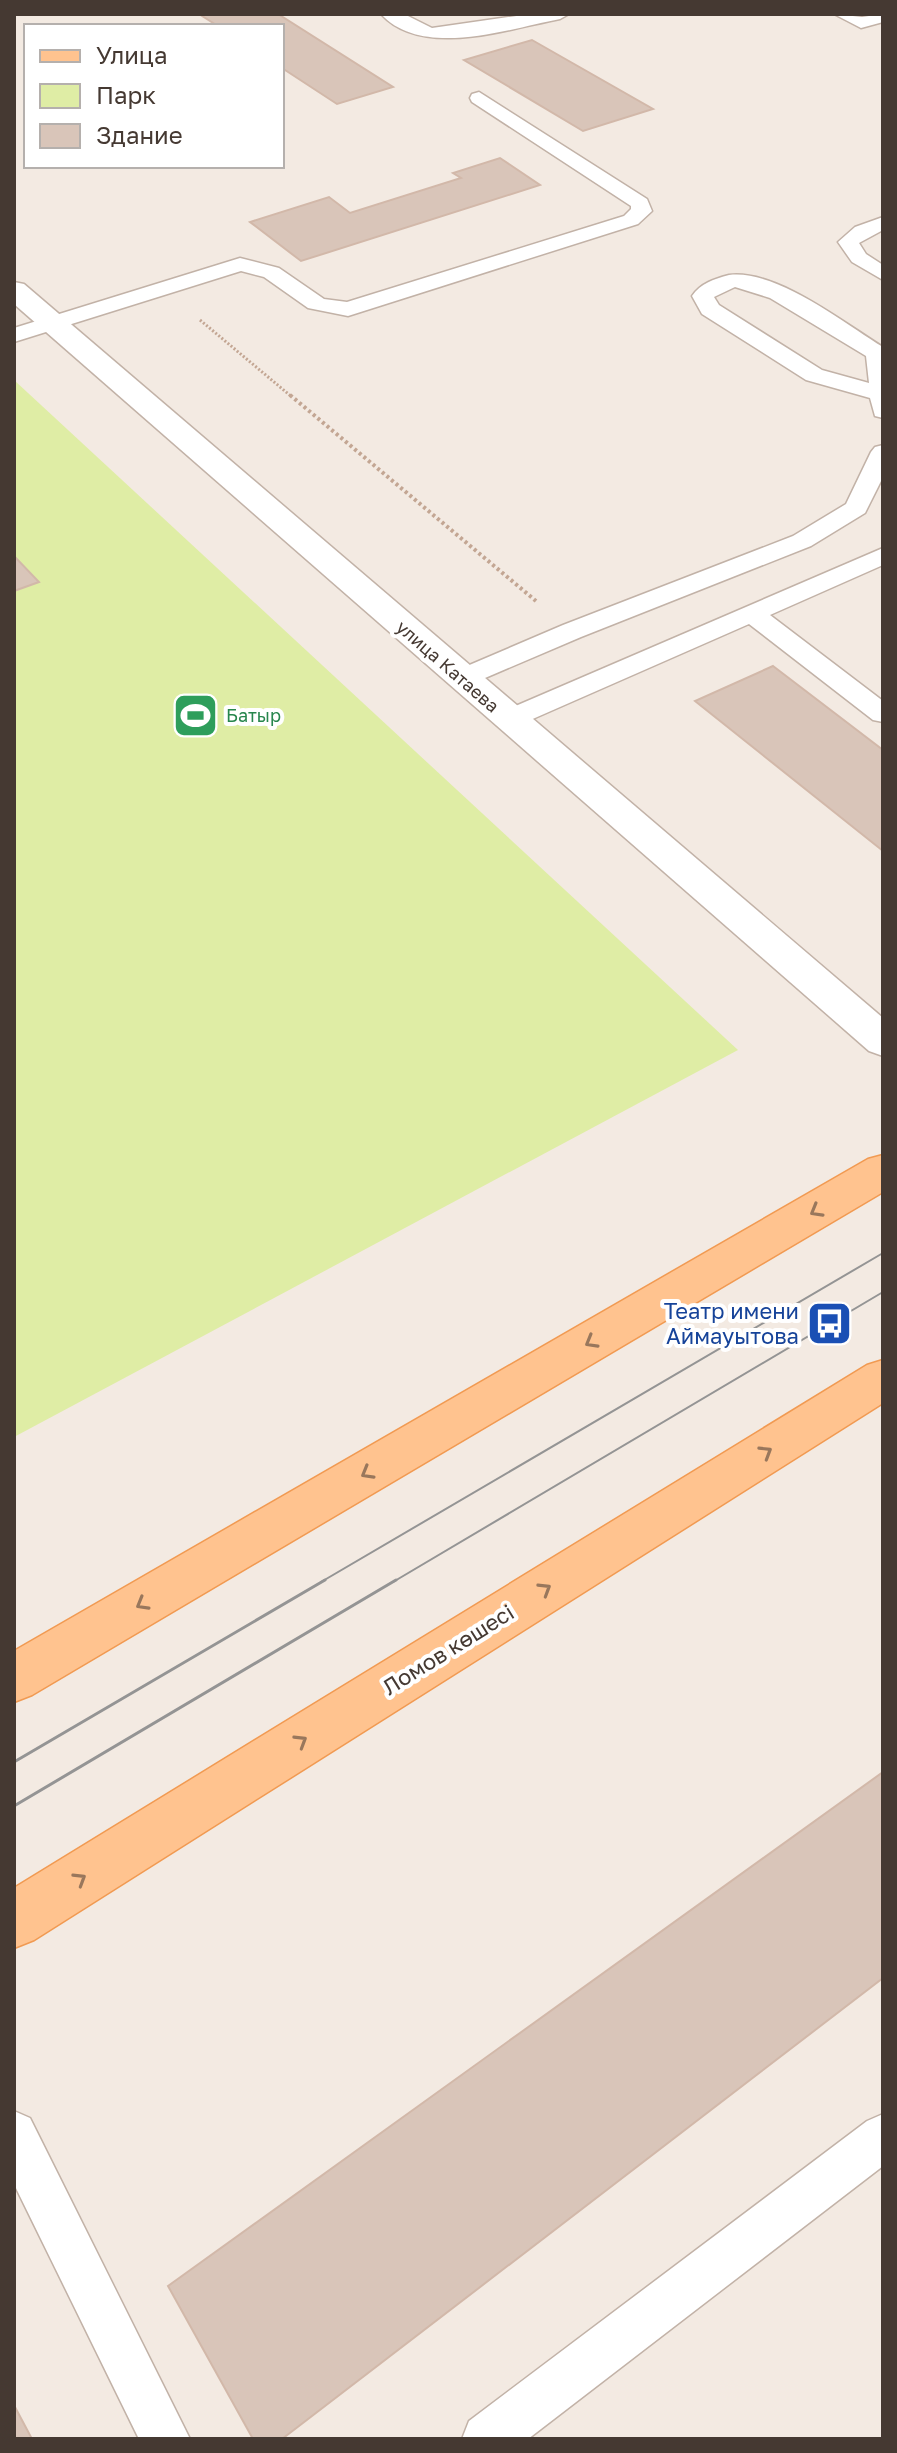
<svg xmlns="http://www.w3.org/2000/svg" width="897" height="2453" font-family="'Golos Text',sans-serif">
<rect width="100%" height="100%" fill="#f3eae2"/>
<path fill="#dfeda5" d="M 14,380 L 738,1050 L 14,1437 Z"/>
<path fill="#d9c5b9" stroke="#d2b8a9" stroke-width="2" d="M 199,14 L 278,14 L 393,87 L 337,104 L 282,68 L 282,26 L 218,26 Z
M 532,40 L 653,109 L 583,131 L 464,60 Z
M 500,158 L 540,185 L 301,261 L 250,222 L 329,197 L 350,213 L 461,178 L 453,173 Z
M 14,556 L 39,582 L 14,591 Z
M 773,666 L 883,750 L 883,851 L 695,701 Z
M 883,1772 L 883,1978 L 282,2439 L 253,2439 L 168,2286 Z
M 15,2407 L 32,2439 L 14,2439 Z"/>
<g fill="none" stroke-linecap="round" stroke-linejoin="round">
<defs>
<path id="service" d="M 381,14 L 404,14 L 432,28 L 530,14 L 569,14 L 560,19 C 508,29 422,59 381,14 Z
M 834,14 L 862,17 L 883,14 L 883,22 L 861,28 Z
M 479,92 L 647,199 L 652,211 L 638,224 L 348,316 L 308,308 L 264,277 L 241,271 L 14,342 L 14,328 L 240,258 L 279,268 L 324,299 L 347,302 L 624,216 L 631,209 L 631,206 L 472,102 L 470,98 L 472,94 Z
M 883,217 L 883,230 L 859,243 L 866,254 L 883,265 L 883,280 L 852,262 L 838,242 L 855,227 Z
M 729,275 C 776,269 844,323 883,347 L 883,418 L 875,416 L 870,398 L 806,380 L 702,314 L 692,296 C 701,283 714,279 729,275 ZM 735,287 L 770,298 L 866,356 L 869,383 L 822,370 L 719,305 L 714,297 Z
M 883,445 L 883,477 L 865,513 L 811,546 L 581,637 L 471,684 L 453,684 L 449,678 L 453,672 L 563,625 L 793,536 L 846,504 L 871,452 L 875,447 Z
M 883,548 L 883,565 L 770,615 L 883,701 L 883,722 L 873,720 L 749,624 L 519,725 L 509,727 L 499,725 L 495,719 L 499,713 Z
M 14,2111 L 30,2118 L 190,2439 L 139,2439 L 14,2184 Z
M 883,2114 L 883,2166 L 528,2439 L 462,2439 L 469,2421 L 867,2121 Z"/>
<path id="tertiary" d="M 14,282 L 24,284 L 883,1018 L 883,1056 L 869,1051 L 14,304 Z"/>
<path id="primary" d="M 883,1155 L 883,1192 L 32,1695 L 14,1702 L 14,1651 L 868,1159 Z
M 883,1360 L 883,1403 L 34,1940 L 14,1948 L 14,1888 L 867,1365 Z"/>
</defs>
<use href="#service" stroke="#c2b2a7" stroke-width="3"/>
<use href="#tertiary" stroke="#c2b2a7" stroke-width="3"/>
<use href="#primary" stroke="#f19a52" stroke-width="3"/>
<path stroke="#c3a693" stroke-width="3" stroke-dasharray="2 2" stroke-linecap="butt" d="M 200,320 L 292,397"/>
<path stroke="#c3a693" stroke-width="4" stroke-dasharray="3 3" stroke-linecap="butt" d="M 290,395 L 536,601"/>
<use href="#service" fill="#fff" fill-rule="evenodd"/>
<use href="#tertiary" fill="#fff" fill-rule="evenodd"/>
<use href="#primary" fill="#ffc38f" fill-rule="evenodd"/>
<path stroke="#949494" stroke-width="2" d="M 321,1582 L 883,1253
M 393,1582 L 883,1292"/>
<path stroke="#949494" stroke-width="3" d="M 14,1762 L 325,1580
M 14,1806 L 396,1580"/>
</g>
<defs><path id="oneway-chevron" d="M-2-3.5L2.5 0L-2 3.5" fill="none" stroke-width="1.6" stroke-linecap="round" stroke-linejoin="round" transform="scale(2)"/></defs>
<g stroke="#99775c">
<use href="#oneway-chevron" transform="translate(816 1211) rotate(150)"/>
<use href="#oneway-chevron" transform="translate(591 1342) rotate(150)"/>
<use href="#oneway-chevron" transform="translate(766 1452) rotate(-32)"/>
<use href="#oneway-chevron" transform="translate(367 1473) rotate(150)"/>
<use href="#oneway-chevron" transform="translate(545 1589) rotate(-32)"/>
<use href="#oneway-chevron" transform="translate(142 1604) rotate(150)"/>
<use href="#oneway-chevron" transform="translate(301 1741) rotate(-32)"/>
<use href="#oneway-chevron" transform="translate(80 1879) rotate(-32)"/>
</g>
<defs>
<symbol id="stadium-square" viewBox="-11 -11 22 22"><rect x="-9" y="-9" width="18" height="18" rx="4" fill="#2e9e5b" stroke="#fff"/><path d="M0-5a6.5 5 0 1 0 0 10a6.5 5 0 1 0 0-10ZM-3.5-1.8h7v3.6h-7Z" fill="#fff"/></symbol>
<symbol id="bus-square" viewBox="-11 -11 22 22"><rect x="-9" y="-9" width="18" height="18" rx="4" fill="#1a4fb4" stroke="#fff"/><path d="M-5-6H5V4H4V6H2V4H-2V6H-4V4H-5ZM-3.5-4V0h7V-4ZM-3.5 1.2v1.5H-2V1.2ZM2 1.2v1.5H3.5V1.2Z" fill="#fff"/></symbol>
</defs>
<g fill-rule="evenodd">
<use href="#stadium-square" x="170" y="690" width="51" height="51"/>
<use href="#bus-square" x="804" y="1298" width="51" height="51"/>
</g>
<g text-anchor="middle" dominant-baseline="central" stroke-width="8" stroke-linejoin="round" paint-order="stroke">
<g font-size="18" fill="#453932" stroke="#fff">
<text transform="translate(448 666) rotate(41)">улица Катаева</text>
</g>
<g font-size="18" fill="#27864d" stroke="#fff" text-anchor="start">
<text x="226" y="715">Батыр</text>
</g>
<g font-size="22" fill="#164399" stroke="#fff" text-anchor="end">
<text x="799" y="1310">Театр имени<tspan x="799" dy="25">Аймауытова</tspan></text>
</g>
<g font-size="22" fill="#453932" stroke="#fff">
<text transform="translate(448 1649) rotate(-32)">Ломов көшесі</text>
</g>
</g>
<rect width="897" height="2453" fill="none" stroke="#453932" stroke-width="32"/>
<rect x="24" y="24" width="260" height="144" fill="#ffffff" stroke="#b5b0ad" stroke-width="2"/>
<rect x="40" y="50" width="40" height="12" fill="#ffc38f" stroke="#b5b0ad" stroke-width="2"/>
<text x="96" y="64" font-size="24" fill="#453932">Улица</text>
<rect x="40" y="84" width="40" height="24" fill="#dfeda5" stroke="#b5b0ad" stroke-width="2"/>
<text x="96" y="104" font-size="24" fill="#453932">Парк</text>
<rect x="40" y="124" width="40" height="24" fill="#d9c5b9" stroke="#b5b0ad" stroke-width="2"/>
<text x="96" y="144" font-size="24" fill="#453932">Здание</text>
</svg>
